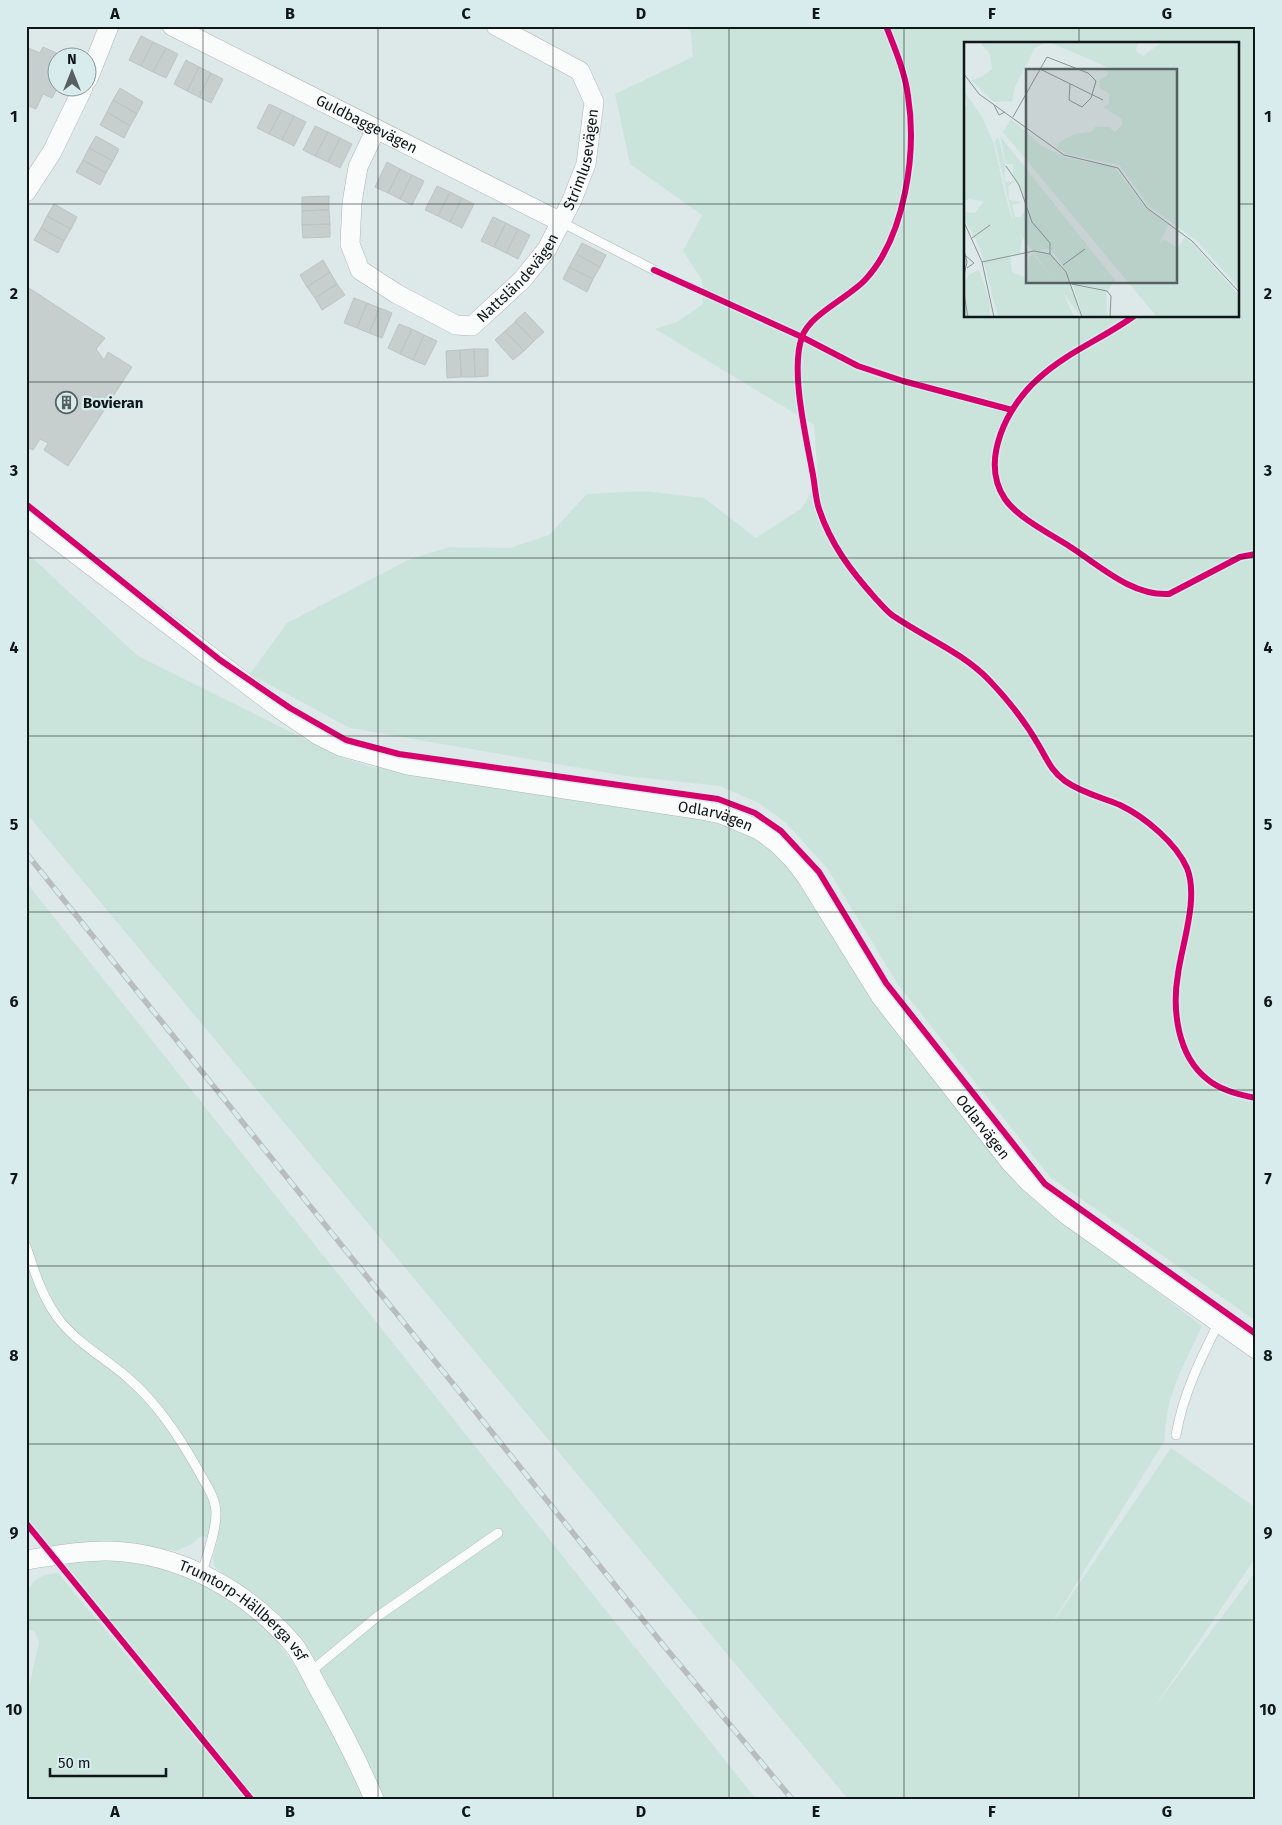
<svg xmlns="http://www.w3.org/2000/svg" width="1282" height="1825" font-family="'Fira Sans',sans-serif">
<rect width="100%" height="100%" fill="#dde8e8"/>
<path fill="#cbe4db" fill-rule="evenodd" d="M 690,26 L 1256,26 L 1256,1321 L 1050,1177 L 897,983 L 827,868 L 786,823 L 759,803 L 720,786 L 626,776 L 350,728 L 250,674 L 287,623 L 410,559 L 450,547 L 510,548 L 549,535 L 587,494 L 644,491 L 704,498 L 756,538 L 802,508 L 818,480 L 814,425 L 655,329 L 677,322 L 703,304 L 702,280 L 683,251 L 702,215 L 630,164 L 615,94 L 693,57 ZM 966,44 L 1238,44 L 1238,316 L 966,316 Z
M 26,552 L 138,656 L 343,758 L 373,767 L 716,818 L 749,833 L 777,855 L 802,885 L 867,993 L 1009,1173 L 1039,1202 L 1202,1326 C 1185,1363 1164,1398 1165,1440 L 1049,1628 L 1171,1448 L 1256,1508 L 1256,1557 L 1154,1708 L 1256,1571 L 1256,1799 L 848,1799 L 26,813 Z
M 26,882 L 756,1799 L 383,1799 L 368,1766 L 244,1589 L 214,1566 L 213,1557 L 218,1539 L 201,1536 L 192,1544 L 176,1551 L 114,1541 L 48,1547 L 26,1517 Z
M 111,1560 C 142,1564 190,1572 217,1588 C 293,1635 328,1723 366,1799 L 256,1799 L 66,1565 L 67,1563 Z
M 58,1573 L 246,1799 L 26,1799 L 26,1700 L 39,1642 L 35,1632 L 26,1628 C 26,1599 21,1576 58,1573 Z"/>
<path fill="#c6cece" stroke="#bdc5c4" d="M 141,36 L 153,42 L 141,66 L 129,60 Z
M 153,42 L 166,48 L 153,72 L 141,66 Z
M 26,47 L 40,53 L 43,47 L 65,57 L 58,58 L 58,72 L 53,80 L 58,82 L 58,87 L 52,98 L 43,94 L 36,109 L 26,105 Z
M 166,48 L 178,54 L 166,78 L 153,72 Z
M 186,60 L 199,67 L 187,91 L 174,84 Z
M 199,67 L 211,73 L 199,97 L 187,91 Z
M 211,73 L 223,79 L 211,103 L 199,97 Z
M 120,88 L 143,102 L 137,114 L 113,100 Z
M 113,100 L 137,114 L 130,126 L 107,112 Z
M 269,104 L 282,110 L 269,134 L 257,128 Z
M 282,110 L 294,116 L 282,140 L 269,134 Z
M 107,112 L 130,126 L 124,138 L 100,125 Z
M 294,116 L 306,122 L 294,146 L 282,140 Z
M 315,126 L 328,132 L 315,156 L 303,150 Z
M 328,132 L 340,138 L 328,162 L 315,156 Z
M 96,136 L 119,149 L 113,161 L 89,148 Z
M 340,138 L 352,144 L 340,168 L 328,162 Z
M 89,148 L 113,161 L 106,173 L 83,160 Z
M 83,160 L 106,173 L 100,185 L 76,172 Z
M 387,162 L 400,169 L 388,193 L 375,187 Z
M 400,169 L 412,175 L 400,199 L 388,193 Z
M 412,175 L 424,181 L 412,205 L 400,199 Z
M 437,186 L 450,192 L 438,216 L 425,210 Z
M 450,192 L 462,198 L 450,222 L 438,216 Z
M 329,196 L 329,210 L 302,211 L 302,197 Z
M 462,198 L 474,204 L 462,228 L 450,222 Z
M 54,204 L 77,217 L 71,229 L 47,216 Z
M 329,210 L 330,224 L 302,225 L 302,211 Z
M 47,216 L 71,229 L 64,241 L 41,228 Z
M 493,217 L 506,223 L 494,247 L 481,241 Z
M 506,223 L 518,229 L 506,253 L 494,247 Z
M 330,224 L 330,237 L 303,238 L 302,225 Z
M 41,228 L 64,241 L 58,253 L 34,240 Z
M 518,229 L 530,235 L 518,259 L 506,253 Z
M 582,243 L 606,255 L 600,267 L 576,254 Z
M 576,254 L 600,267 L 593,279 L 569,267 Z
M 323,260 L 330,272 L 307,287 L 300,275 Z
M 569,267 L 593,279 L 587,292 L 563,279 Z
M 330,272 L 337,284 L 315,298 L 307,287 Z
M 337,284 L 345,295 L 322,310 L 315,298 Z
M 26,286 L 105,338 L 96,349 L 104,360 L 108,352 L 132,367 L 68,466 L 44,450 L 48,443 L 40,439 L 33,450 L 26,447 Z
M 354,298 L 367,303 L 357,328 L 344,323 Z
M 367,303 L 379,308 L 369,333 L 357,328 Z
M 380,308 L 392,313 L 382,338 L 369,333 Z
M 525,312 L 544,332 L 534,341 L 515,321 Z
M 515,322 L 534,341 L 524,351 L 505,331 Z
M 399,324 L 412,329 L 400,354 L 388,348 Z
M 412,329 L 424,335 L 413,360 L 400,354 Z
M 505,331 L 524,351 L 513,360 L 495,340 Z
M 424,335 L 437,341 L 425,365 L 413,360 Z
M 474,349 L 488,349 L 488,376 L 475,377 Z
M 474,349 L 475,377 L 461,377 L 460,350 Z
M 460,350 L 461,377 L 447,378 L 446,351 Z"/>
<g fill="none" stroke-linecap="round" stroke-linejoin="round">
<defs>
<path id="service" d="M 561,222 L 654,270
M 26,1246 C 35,1273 43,1300 61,1322 C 79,1344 106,1359 128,1378 C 157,1403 178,1435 197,1468 C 204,1482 216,1497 216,1513 C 216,1533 207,1554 202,1573
M 1176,1435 C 1183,1394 1201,1358 1219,1322
M 310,1672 L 378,1616 L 498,1533"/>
<g id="minor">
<path id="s1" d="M 172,26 L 561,222"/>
<path d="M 88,79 L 109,26"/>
<path id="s2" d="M 376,129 L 358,167 L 352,203 L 350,244 L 360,270 L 397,294 L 456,325 L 472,326 L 522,280 L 547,249 L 572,200 L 586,164 L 594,102 L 580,71 L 496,26"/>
<path d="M 26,192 L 52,152 L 83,88"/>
<path id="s3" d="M 26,516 L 281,710 L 318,735 L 340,746 L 408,765 L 702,810 L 721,814 L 759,830 L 777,843 L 792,858 L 806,876 L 881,997 L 1010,1162 L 1028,1181 L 1067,1215 L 1256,1349"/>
<path id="s4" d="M 26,1560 C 53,1556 82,1550 109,1551 C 181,1553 247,1591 293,1644 C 302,1655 309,1671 316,1684 C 337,1721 357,1759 374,1799"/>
</g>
</defs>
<use href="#service" stroke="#aeb6b6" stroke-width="10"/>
<use href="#minor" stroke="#aeb6b6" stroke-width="20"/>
<use href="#service" stroke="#fafcfc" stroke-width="9"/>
<use href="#minor" stroke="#fafcfc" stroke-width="19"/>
<defs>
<path id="rail" d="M 26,853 L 664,1646 L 792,1799"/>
</defs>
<use href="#rail" stroke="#b9bdbd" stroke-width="5.5"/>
<use href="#rail" stroke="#d8eced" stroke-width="4" stroke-dasharray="11" stroke-linecap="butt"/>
<defs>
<path id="cycleway" d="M 886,26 C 895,49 905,72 908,96 C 917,153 905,237 865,280 C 848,298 809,315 802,337 C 790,370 806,436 812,470 C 815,483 815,497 819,509 C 831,545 851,571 876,599 C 882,605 888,613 895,617 C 926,638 963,653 989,680 C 1007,699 1025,721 1038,744 C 1047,759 1051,771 1065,781 C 1082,793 1101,797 1120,805 C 1145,817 1176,843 1187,868 C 1199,898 1182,944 1178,974 C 1172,1009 1177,1055 1207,1079 C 1220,1090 1239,1095 1256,1098
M 654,270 L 802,337 L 858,366 L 903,381 L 1012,410
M 1134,316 C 1104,338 1067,352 1039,378 C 1008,405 979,460 1005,499 C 1017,517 1050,534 1069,546 C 1099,565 1131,596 1169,594 L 1240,557 L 1256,554
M 26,504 L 220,660 L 290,708 L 346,740 L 399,754 L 718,799 L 755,813 L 781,831 L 819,872 L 886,983 L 1045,1184 L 1256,1334
M 26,1523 L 251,1799"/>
</defs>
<use href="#cycleway" stroke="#d8eced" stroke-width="9"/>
<use href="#cycleway" stroke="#d6006c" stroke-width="6"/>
</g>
<path fill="none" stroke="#0f1617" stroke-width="1" stroke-opacity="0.55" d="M 203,26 L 203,1799M 378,26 L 378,1799M 553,26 L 553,1799M 729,26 L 729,1799M 904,26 L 904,1799M 1079,26 L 1079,44M 26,204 L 966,204M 1238,204 L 1256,204M 1079,316 L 1079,1799M 26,382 L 1256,382M 26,558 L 1256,558M 26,736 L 1256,736M 26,912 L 1256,912M 26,1090 L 1256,1090M 26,1266 L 1256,1266M 26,1444 L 1256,1444M 26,1620 L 1256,1620"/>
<defs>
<symbol id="building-ring" viewBox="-11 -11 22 22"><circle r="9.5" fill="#d8eced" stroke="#576060" stroke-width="1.5"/><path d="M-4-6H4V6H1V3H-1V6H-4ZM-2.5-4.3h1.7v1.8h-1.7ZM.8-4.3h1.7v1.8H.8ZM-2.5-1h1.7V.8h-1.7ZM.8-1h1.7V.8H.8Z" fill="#576060"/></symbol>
</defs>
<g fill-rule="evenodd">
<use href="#building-ring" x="54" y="390" width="25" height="25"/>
</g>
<g text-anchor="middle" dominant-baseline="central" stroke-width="4.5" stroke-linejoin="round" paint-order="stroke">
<g font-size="15" fill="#0f1617" stroke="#d8eced">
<text stroke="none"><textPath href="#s1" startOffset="218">Guldbaggevägen</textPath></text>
<text stroke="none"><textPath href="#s2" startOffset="479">Strimlusevägen</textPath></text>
<text stroke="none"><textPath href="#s2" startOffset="341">Nattsländevägen</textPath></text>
<text stroke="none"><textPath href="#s3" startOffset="772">Odlarvägen</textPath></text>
<text stroke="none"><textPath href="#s3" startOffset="1192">Odlarvägen</textPath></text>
<text stroke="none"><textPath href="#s4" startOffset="235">Trumtorp-Hällberga vsf</textPath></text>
</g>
<g font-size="15" font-weight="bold" fill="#0f1617" stroke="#d8eced" text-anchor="start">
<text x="83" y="403">Bovieran</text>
</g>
</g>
<g transform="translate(964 42)">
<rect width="275" height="275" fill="#dde8e8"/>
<path d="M 19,0 L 82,0 L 71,6 L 51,45 L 48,59 L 30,60 L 7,38 L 18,35 L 28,27 L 26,12 L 17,2 ZM 85,0 L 174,0 L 172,9 L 179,14 L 198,0 L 275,0 L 275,246 L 233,199 L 186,165 L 155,123 L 103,112 L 92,106 L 96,100 L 110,92 L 127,90 L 131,85 L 145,85 L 151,90 L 158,83 L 158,77 L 139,65 L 145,62 L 145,52 L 136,46 L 135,38 L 144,33 L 143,25 ZM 0,49 L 18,75 L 30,102 L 42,156 L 50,182 L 31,100 L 34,95 L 42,125 L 40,136 L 42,140 L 52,139 L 44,144 L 45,158 L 59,160 L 48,163 L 51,175 L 57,175 L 64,164 L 49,133 L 49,122 L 42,122 L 36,94 L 151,238 L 142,251 L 143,275 L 118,273 L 109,243 L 96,219 L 86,207 L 68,209 L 55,190 L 58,196 L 56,211 L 46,212 L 48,230 L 63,236 L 65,215 L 69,212 L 98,248 L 110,275 L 34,275 L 16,206 L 0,176 L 0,170 L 11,171 L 20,159 L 4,157 L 0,160 L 0,68 L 3,63 ZM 47,77 L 78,104 L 103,116 L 150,125 L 181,165 L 204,183 L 195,203 L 200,197 L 213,206 L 208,214 L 221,195 L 228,201 L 275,253 L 275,275 L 193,275 L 39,90 ZM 70,211 L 88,213 L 104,235 L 117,275 ZM 15,227 L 25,257 L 26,275 L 0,275 L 0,242 L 5,233 Z" fill="#cbe4db"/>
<path fill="none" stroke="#8b9494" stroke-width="1" d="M 76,27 L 139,58M 0,32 L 15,52 L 100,113 L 154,126 L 183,166 L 228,199 L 275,250M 30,63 L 35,73 L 41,70M 49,75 L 83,15 L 124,31 L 132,39 L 127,56 L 118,65 L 105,58 L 106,42M 42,124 L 55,143 L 68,180 L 86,201 L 86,212M 0,180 L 18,220 L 30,275M 8,196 L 26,183M 0,208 L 3,220 L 0,233M 2,214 L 10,221 L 3,226M 18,220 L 70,209 L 86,212 L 102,230 L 118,275M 99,223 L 121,207M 108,242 L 143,249 L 147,254 L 146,275M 0,252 L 4,275"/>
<path fill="#576060" fill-opacity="0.15" stroke="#576060" stroke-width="2.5" d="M 62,27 L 213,27 L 213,241 L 62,241 Z"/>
<rect width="275" height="275" fill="none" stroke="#0f1617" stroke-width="2.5"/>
</g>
<rect width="1282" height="1825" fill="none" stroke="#d8eced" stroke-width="55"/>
<g transform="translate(72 72)"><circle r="24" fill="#d8eced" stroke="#889697"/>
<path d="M0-4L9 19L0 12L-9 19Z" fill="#576060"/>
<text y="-8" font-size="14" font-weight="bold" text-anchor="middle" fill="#0f1617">N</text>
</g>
<path d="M50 1768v8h116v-8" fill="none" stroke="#0f1617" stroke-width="2.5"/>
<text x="58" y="1768" font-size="15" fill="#0f1617" stroke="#d8eced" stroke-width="4" paint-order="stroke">50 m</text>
<rect x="28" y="28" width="1226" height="1770" fill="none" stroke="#0f1617" stroke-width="2"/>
<g font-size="16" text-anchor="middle" font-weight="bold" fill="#0f1617">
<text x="115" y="19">A</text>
<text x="290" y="19">B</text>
<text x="466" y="19">C</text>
<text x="641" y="19">D</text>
<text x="816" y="19">E</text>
<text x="992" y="19">F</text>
<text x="1167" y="19">G</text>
<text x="14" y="122">1</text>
<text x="1268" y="122">1</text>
<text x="14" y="299">2</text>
<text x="1268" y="299">2</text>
<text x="14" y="476">3</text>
<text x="1268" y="476">3</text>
<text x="14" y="653">4</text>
<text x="1268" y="653">4</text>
<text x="14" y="830">5</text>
<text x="1268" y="830">5</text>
<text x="14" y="1007">6</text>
<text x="1268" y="1007">6</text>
<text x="14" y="1184">7</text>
<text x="1268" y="1184">7</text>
<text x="14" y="1361">8</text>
<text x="1268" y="1361">8</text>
<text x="14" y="1538">9</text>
<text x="1268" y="1538">9</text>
<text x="14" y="1715">10</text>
<text x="1268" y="1715">10</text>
<text x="115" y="1817">A</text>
<text x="290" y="1817">B</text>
<text x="466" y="1817">C</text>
<text x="641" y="1817">D</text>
<text x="816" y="1817">E</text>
<text x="992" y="1817">F</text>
<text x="1167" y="1817">G</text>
</g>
</svg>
